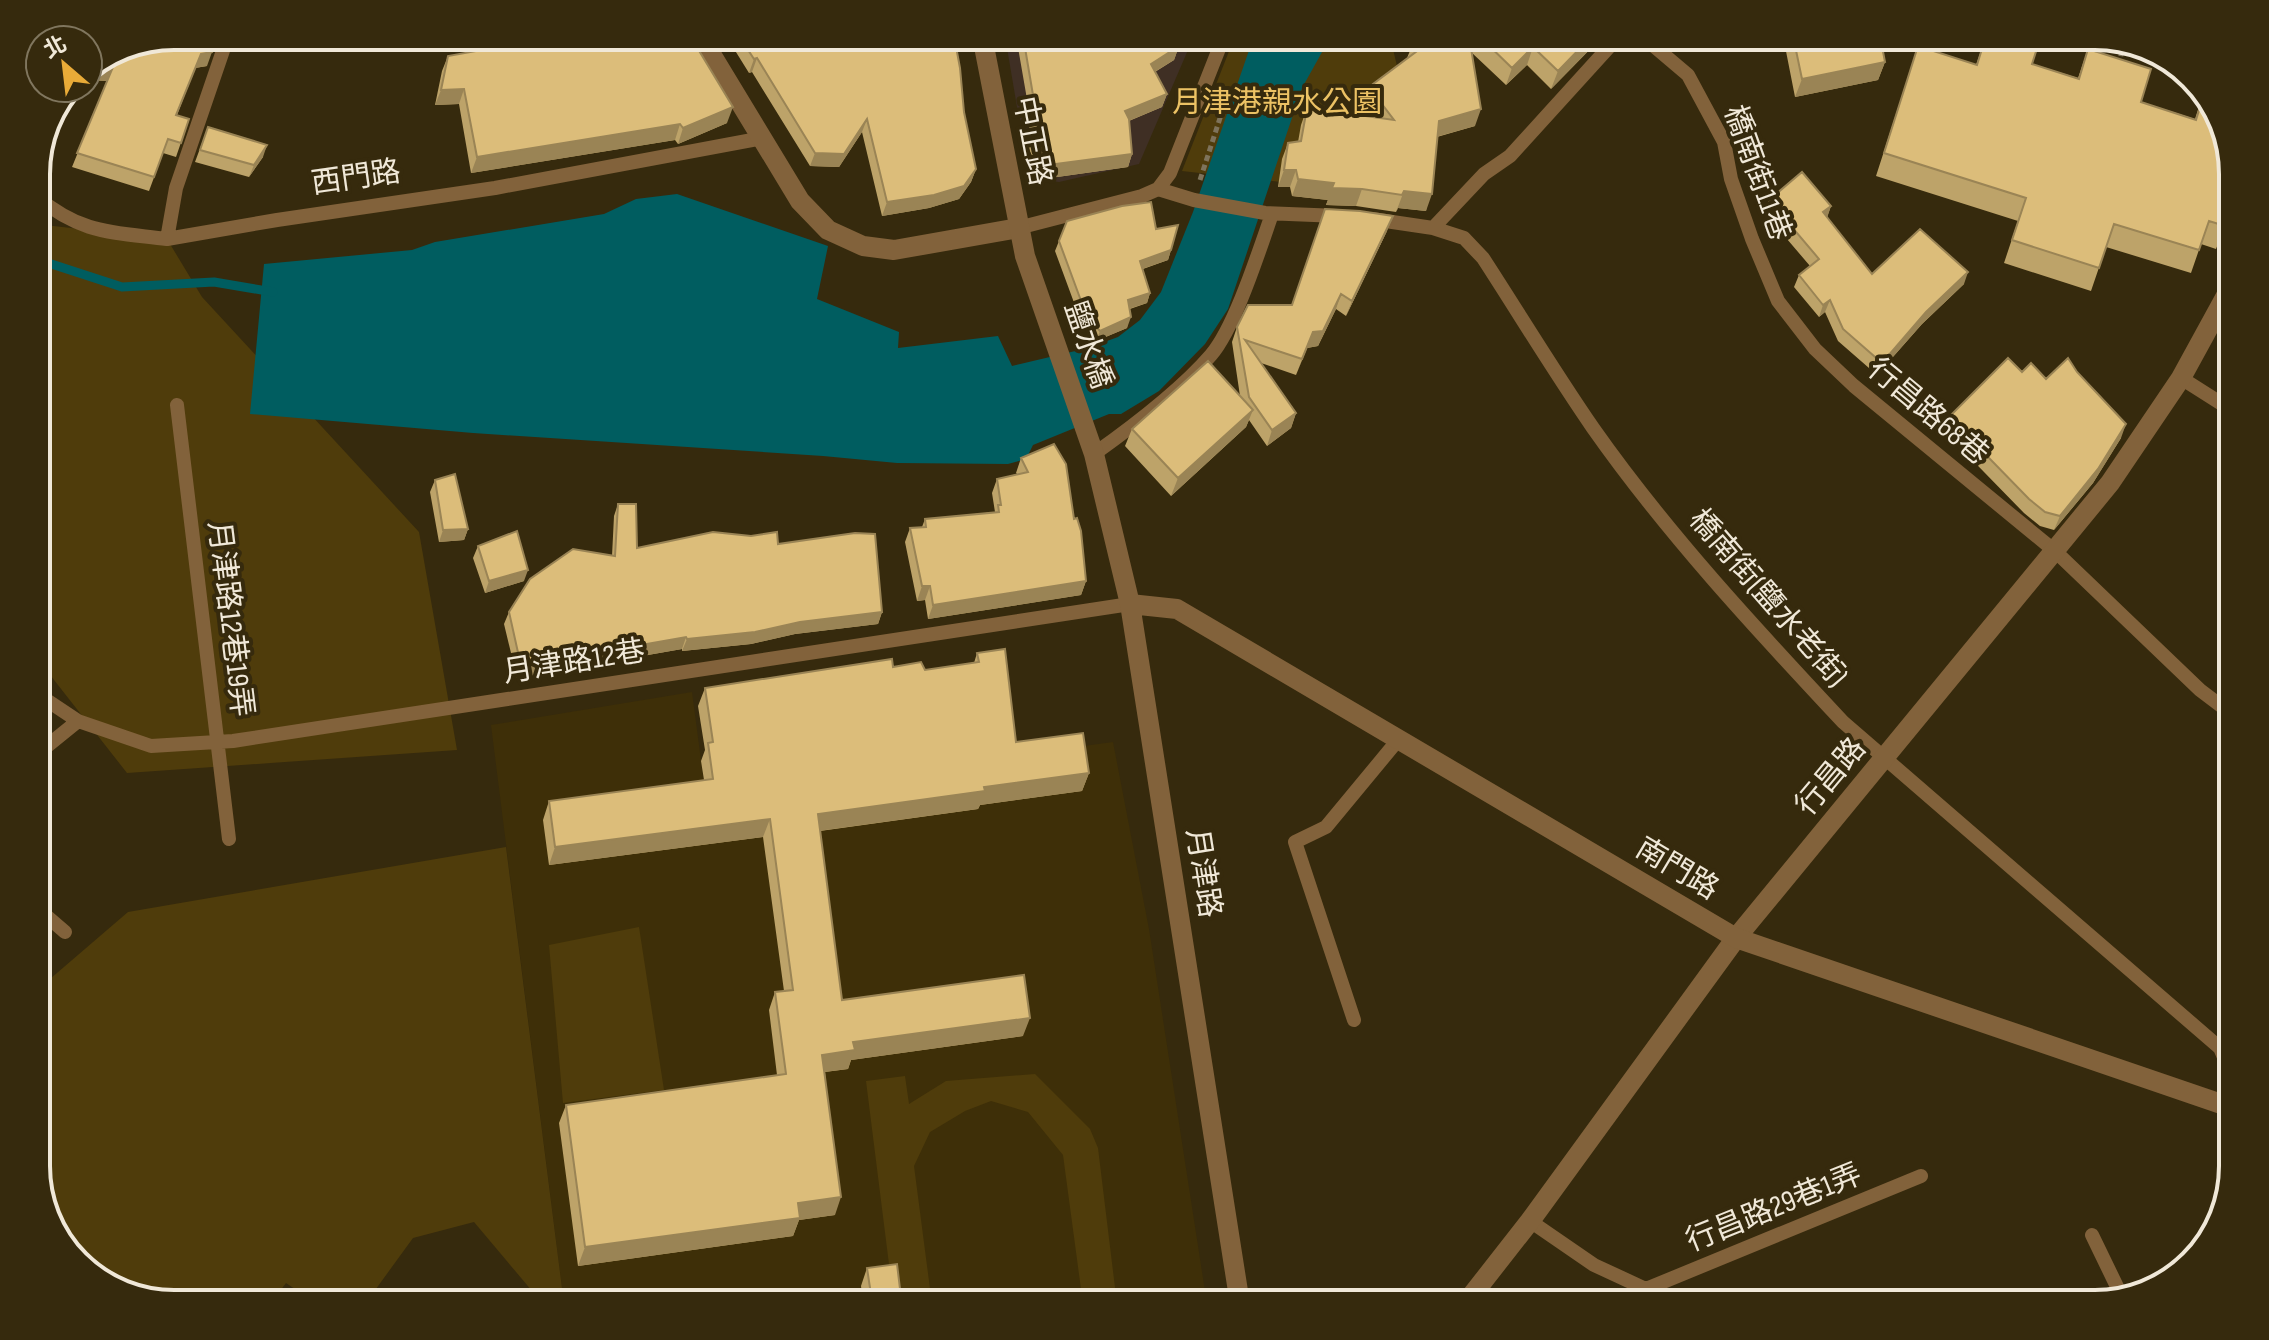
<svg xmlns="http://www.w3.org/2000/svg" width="2269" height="1340" font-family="'Sofia Sans Condensed','Noto Sans TC',sans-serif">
<rect width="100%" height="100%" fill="#362a0d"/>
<path fill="#3f2f24" d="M 1005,36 L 1194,36 L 1139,164 L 1059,182 L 1041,179 L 1018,113 Z"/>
<path fill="#3e2f08" d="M 692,692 L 706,798 L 1113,742 L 1149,929 L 1207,1304 L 564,1304 L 491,725 Z"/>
<path fill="#4f3c0b" d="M 1235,36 L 1396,36 L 1392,45 L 1397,66 L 1348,100 L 1309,185 L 1182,171 Z
M 36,224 L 167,239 L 202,297 L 419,532 L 457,750 L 127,773 L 36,657 Z
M 506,847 L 564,1304 L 543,1304 L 474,1222 L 413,1238 L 365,1304 L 317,1304 L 286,1283 L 270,1304 L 174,1304 L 105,1285 L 55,1235 L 36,1175 L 36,991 L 128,912 Z
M 639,927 L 664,1090 L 563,1103 L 549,945 Z
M 1035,1074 L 1090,1129 L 1098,1148 L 1117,1304 L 1083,1304 L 1063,1155 L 1028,1112 L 991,1101 L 965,1111 L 930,1132 L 914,1166 L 932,1304 L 894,1304 L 866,1081 L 905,1076 L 909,1104 L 946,1081 Z"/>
<path fill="#005d60" d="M 1254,36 L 1331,36 L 1302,88 L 1228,309 L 1205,344 L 1159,391 L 1121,414 L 1109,414 L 1033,445 L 1026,459 L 1008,464 L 897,463 L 823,456 L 473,433 L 250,414 L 264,264 L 412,250 L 435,242 L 604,214 L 636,199 L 677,194 L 828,246 L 817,299 L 899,332 L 898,348 L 998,336 L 1012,366 L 1088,348 L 1118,337 L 1140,320 L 1161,292 L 1193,212 Z"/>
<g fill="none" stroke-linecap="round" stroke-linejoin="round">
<path stroke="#005d60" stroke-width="9" d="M 36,259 L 122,287 L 214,282 L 273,292"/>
<path stroke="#7e735b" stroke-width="5" stroke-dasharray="6 4" stroke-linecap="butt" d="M 2119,66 L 2123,44
M 1200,180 L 1230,87"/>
<path stroke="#82623b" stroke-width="14" d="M 228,36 L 176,188 L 167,239 L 277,220 L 495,188 L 763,138
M 1642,36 L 1688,75 L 1724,142 L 1731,179 L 1752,239 L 1778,301 L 1815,349 L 1854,386 L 2056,552 L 2200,690 L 2233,715
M 1158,189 L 1194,200 L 1265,213 L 1339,216
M 36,196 C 81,234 111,232 167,239
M 1372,219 L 1433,228 L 1464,238 L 1483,258 C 1520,315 1555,373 1593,428 C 1666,532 1756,629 1843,722 L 2220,1048 L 2233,1078
M 1018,228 L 1142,196 L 1158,189 L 1170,173 L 1224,36
M 1433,228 L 1484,174 L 1510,156 L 1619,36
M 2181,378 L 2233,411
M 177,405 L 229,839
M 1094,454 C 1132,427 1180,391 1211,355 C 1235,327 1259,251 1272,214
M 36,693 L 78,721 L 151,746 L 233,741 L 1130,604
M 36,755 L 78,721
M 36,907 L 65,932
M 1354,1020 L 1295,842 L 1326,827 L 1398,740
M 1530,1221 L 1594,1265 L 1678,1304
M 2092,1235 L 2122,1297
M 1646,1289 L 1921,1176"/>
<path stroke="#82623b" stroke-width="20" d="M 700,36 L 800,201 L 828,230 L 863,246 L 894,250 L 1018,228
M 1465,1304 L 1530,1221 L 1736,938 L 2110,483 L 2181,378 L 2233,283"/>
<path stroke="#82623b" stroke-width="20" d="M 982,36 L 1025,256 L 1094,454 L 1130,604 L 1240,1304
M 1130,604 L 1177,609 L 1736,938 L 2233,1108"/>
</g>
<path fill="#bda369" d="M 296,36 L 336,36 L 333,45 L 301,51 Z
M 491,36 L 680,36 L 684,48 L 727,123 L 678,144 L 675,140 L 471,173 L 459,104 L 435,105 L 442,71 L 448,56 L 494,48 Z
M 726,36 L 954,36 L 964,112 L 976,169 L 971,182 L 959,199 L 929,208 L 882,216 L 862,132 L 839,167 L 810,166 L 752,72 L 749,73 Z
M 1016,36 L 1165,36 L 1179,46 L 1174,60 L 1155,72 L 1167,94 L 1162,107 L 1129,121 L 1132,154 L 1128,167 L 1043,179 L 1028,147 L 1031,138 L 1026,110 L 1028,105 Z
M 1427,36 L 1603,36 L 1551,89 L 1527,65 L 1506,85 L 1471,52 L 1475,126 L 1437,137 L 1426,211 L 1398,208 L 1396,212 L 1356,206 L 1326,205 L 1328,200 L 1292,196 L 1290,187 L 1278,187 L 1282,159 L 1288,143 L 1298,142 L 1301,125 L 1307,108 L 1373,117 L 1363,103 L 1369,87 L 1407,58 L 1414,41 Z
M 1783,36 L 1880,36 L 1885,62 L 1878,80 L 1795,97 Z
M 1986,36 L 2041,36 L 2032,64 L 2078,78 L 2088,49 L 2141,102 L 2195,119 L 2203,94 L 2214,105 L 2225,226 L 2216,249 L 2201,244 L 2191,273 L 2106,247 L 2091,291 L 2004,263 L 2018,221 L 1876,176 L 1918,46 L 1976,65 Z
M 122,46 L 207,66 L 195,68 L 177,115 L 189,119 L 176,157 L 163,153 L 149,191 L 72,167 L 107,81 L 88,80 L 88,69 Z
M 208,127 L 263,157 L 249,177 L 195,162 Z
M 1769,200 L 1831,206 L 1827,217 L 1872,274 L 1964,284 L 1922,324 L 1877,375 L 1838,341 L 1825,312 L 1819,317 L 1794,287 L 1799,275 L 1810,266 L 1764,212 Z
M 1067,221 L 1156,229 L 1171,250 L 1168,260 L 1143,269 L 1150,293 L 1147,303 L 1130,309 L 1127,328 L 1096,341 L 1083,327 L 1055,251 Z
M 1387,231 L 1346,316 L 1336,309 L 1318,346 L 1307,348 L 1296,375 L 1261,363 L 1296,413 L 1291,428 L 1267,446 L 1249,420 L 1246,427 L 1171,496 L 1125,446 L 1132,429 L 1240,396 L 1232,342 L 1237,327 L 1292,305 Z
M 2022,372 L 2046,379 L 2121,438 L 2093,483 L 2054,530 L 2040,526 L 2024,513 L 1944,431 L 1949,417 Z
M 1021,458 L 1074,519 L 1086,581 L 1081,595 L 928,619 L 925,600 L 917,601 L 905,542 L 910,528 L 922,527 L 925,519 L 995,512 L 992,493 L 997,479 L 1017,474 L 1016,473 Z
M 435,480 L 468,529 L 464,540 L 439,542 L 430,492 Z
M 618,504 L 637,548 L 778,544 L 882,612 L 878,624 L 795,634 L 751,644 L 682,651 L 682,649 L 517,678 L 504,624 L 509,612 L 612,556 L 614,516 Z
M 478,546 L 524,581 L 485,593 L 473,558 Z
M 977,653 L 1016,742 L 1089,773 L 1082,791 L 980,805 L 978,809 L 820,831 L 842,1000 L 1023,1036 L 851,1060 L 848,1069 L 825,1072 L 835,1215 L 799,1220 L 793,1236 L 578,1266 L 559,1123 L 566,1105 L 777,1075 L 769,1010 L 775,992 L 784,991 L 763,837 L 549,865 L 543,820 L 549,801 L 704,780 L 701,761 L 705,750 L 698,706 L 705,688 L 893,667 L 925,670 L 974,663 Z
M 867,1268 L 901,1297 L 899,1304 L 863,1304 L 861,1286 Z"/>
<path fill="#9a8455" d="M 323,36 L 336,36 L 333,45 L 301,51 L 306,39 Z
M 1592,36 L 1603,36 L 1551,89 L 1558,71 Z
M 1179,46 L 1174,60 L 1146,77 L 1151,64 Z
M 1533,47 L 1527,65 L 1506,85 L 1512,68 Z
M 212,52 L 207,66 L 195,68 L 201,54 Z
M 757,58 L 752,72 L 749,73 L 754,59 Z
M 1885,62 L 1878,80 L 1795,97 L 1802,79 Z
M 92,66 L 113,67 L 108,81 L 88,80 Z
M 464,89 L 459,104 L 435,105 L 441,90 Z
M 1167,94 L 1162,107 L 1121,124 L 1125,111 Z
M 733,107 L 727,123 L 678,144 L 683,128 Z
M 1481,109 L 1475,126 L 1432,138 L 1439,121 Z
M 867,119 L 862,132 L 839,167 L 810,166 L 815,153 Z
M 680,124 L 675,140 L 471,173 L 477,157 Z
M 267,145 L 263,157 L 249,177 L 254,165 Z
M 1132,154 L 1128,167 L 1043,179 L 1048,165 Z
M 976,169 L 971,182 L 959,199 L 929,208 L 882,216 L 887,202 Z
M 1284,170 L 1296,170 L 1290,187 L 1278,187 Z
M 1298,179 L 1334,183 L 1328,200 L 1292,196 Z
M 1332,188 L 1362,189 L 1356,206 L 1326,205 Z
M 1404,191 L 1432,194 L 1426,211 L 1398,208 L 1396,212 Z
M 1831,206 L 1827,218 L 1823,212 Z
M 1393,216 L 1387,231 L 1346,316 L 1352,301 Z
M 1171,250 L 1168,260 L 1136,271 L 1140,261 Z
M 1968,272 L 1964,284 L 1922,324 L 1877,375 L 1882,363 L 1926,312 Z
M 1150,293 L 1147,303 L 1125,310 L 1128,300 Z
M 1341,294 L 1336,309 L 1318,346 L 1307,348 L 1296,375 L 1313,332 Z
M 1830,300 L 1825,312 L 1819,317 L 1823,305 Z
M 1131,317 L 1127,328 L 1096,341 L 1100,331 Z
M 1253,410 L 1246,427 L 1171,496 L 1178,478 Z
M 1296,413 L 1291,428 L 1267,446 L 1272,430 Z
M 2126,424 L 2121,438 L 2093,483 L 2054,530 L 2060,516 Z
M 468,529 L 464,540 L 439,542 L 443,530 Z
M 528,570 L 524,581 L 485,593 L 489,581 Z
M 1086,581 L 1081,595 L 928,619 L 933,605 Z
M 922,586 L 930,586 L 925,600 L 917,601 Z
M 882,612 L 878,624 L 795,634 L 751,644 L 682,651 L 687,639 L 800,622 Z
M 686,637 L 682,649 L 517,678 L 521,666 Z
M 1089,773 L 1082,791 L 980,805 L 978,809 L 811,832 L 818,814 L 984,787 Z
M 770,819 L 763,837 L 549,865 L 555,847 Z
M 1030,1018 L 1023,1036 L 851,1060 L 848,1069 L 816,1073 L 822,1055 L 853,1042 Z
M 841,1197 L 835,1215 L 799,1220 L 793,1236 L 578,1266 L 585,1247 L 798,1203 Z
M 901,1297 L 899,1304 L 871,1304 L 872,1301 Z"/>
<path fill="#dcbd7a" stroke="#9a8455" stroke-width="2" d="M 174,36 L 218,36 L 212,52 L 201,54 L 176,115 L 189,119 L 181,143 L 168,139 L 154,177 L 77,153 L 113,67 L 92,66 L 122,46 Z
M 304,36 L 323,36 L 306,39 Z
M 501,36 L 680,36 L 684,48 L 695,44 L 733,107 L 683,128 L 680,124 L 477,157 L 464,89 L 441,90 L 448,56 L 504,46 Z
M 739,36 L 954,36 L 960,68 L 964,112 L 976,169 L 964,186 L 934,195 L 887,202 L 867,119 L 844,154 L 815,153 L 757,58 L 754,59 Z
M 1023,36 L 1165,36 L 1179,46 L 1151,64 L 1167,94 L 1125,111 L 1129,119 L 1132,154 L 1048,165 L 1033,134 L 1038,132 L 1031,97 L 1033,95 Z
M 1427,36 L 1469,36 L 1481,109 L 1439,121 L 1432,194 L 1404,191 L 1402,195 L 1362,189 L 1332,188 L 1334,183 L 1298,179 L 1296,170 L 1284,170 L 1288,143 L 1301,141 L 1307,108 L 1394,120 L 1369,87 L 1417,51 L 1414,41 Z
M 1479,36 L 1592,36 L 1558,71 L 1533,47 L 1512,68 Z
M 1793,36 L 1880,36 L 1885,62 L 1802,79 Z
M 1986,36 L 2041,36 L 2032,64 L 2079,79 L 2088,49 L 2151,69 L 2141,102 L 2196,120 L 2204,94 L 2214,105 L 2233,165 L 2233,202 L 2225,226 L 2209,221 L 2199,250 L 2114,224 L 2099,268 L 2012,240 L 2026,198 L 1884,153 L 1918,46 L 1977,65 Z
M 208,127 L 267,145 L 254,165 L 200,150 Z
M 1802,172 L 1831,206 L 1823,212 L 1872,274 L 1920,229 L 1968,272 L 1926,312 L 1882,363 L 1843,329 L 1830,300 L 1823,305 L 1799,275 L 1819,259 L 1769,200 Z
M 1151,202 L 1156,229 L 1178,225 L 1171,250 L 1140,261 L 1150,293 L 1128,300 L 1131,317 L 1100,331 L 1087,317 L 1059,241 L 1067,221 L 1122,206 Z
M 1325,209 L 1360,211 L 1393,216 L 1352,301 L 1341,294 L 1323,331 L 1313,332 L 1302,359 L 1245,340 L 1296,413 L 1272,430 L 1249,397 L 1237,327 L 1248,305 L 1292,305 Z
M 2008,358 L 2022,372 L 2031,363 L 2046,379 L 2068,358 L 2077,372 L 2126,424 L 2098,469 L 2060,516 L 2045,512 L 2029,499 L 1949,417 Z
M 1208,361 L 1253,410 L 1178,478 L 1132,429 Z
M 1054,444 L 1066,464 L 1074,519 L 1077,518 L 1081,531 L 1086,581 L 933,605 L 930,586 L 922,586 L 910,528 L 926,527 L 925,519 L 999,512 L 998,505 L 1001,505 L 997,479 L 1028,472 L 1021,458 Z
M 455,474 L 468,529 L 443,530 L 435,480 Z
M 618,504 L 636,504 L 637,548 L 713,532 L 751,536 L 777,532 L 778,544 L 855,533 L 875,534 L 882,612 L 800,622 L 755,632 L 687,639 L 686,637 L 521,666 L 509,612 L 530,579 L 573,549 L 615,556 Z
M 517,531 L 528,570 L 489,581 L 478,546 Z
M 1005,649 L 1016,742 L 1083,733 L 1089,773 L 984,787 L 985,791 L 818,814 L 842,1000 L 1024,975 L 1030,1018 L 853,1042 L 855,1050 L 822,1055 L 841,1197 L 798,1203 L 800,1218 L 585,1247 L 566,1105 L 786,1074 L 775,992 L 793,990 L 770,819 L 555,847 L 549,801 L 713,779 L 708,743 L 713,742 L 705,688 L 892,659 L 893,667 L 921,662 L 925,670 L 979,662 L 977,653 Z
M 897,1264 L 901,1297 L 872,1301 L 867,1268 Z"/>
<g text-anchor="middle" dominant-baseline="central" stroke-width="8" stroke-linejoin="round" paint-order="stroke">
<g font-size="30" fill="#ecc264" stroke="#362a0d">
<text x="1277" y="103">月津港親水公園</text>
</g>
<g font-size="30" fill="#f0e8d8" stroke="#362a0d">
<text transform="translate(1032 141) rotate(79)">中正路</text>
<text transform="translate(1757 173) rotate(70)">橋南街11巷</text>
<text transform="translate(356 178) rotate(-8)">西門路</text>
<text transform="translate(1088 345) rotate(71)">鹽水橋</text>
<text transform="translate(1928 412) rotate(40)">行昌路68巷</text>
<text transform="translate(1768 598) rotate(49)">橋南街(鹽水老街)</text>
<text transform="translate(230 619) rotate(83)">月津路12巷19弄</text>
<text transform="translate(574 662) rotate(-9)">月津路12巷</text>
<text transform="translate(1831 777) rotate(-50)">行昌路</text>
<text transform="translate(1677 869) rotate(31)">南門路</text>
<text transform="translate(1203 873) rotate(81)">月津路</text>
<text transform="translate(1774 1208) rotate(-22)">行昌路29巷1弄</text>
</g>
</g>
<path d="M0 0H2269V1340H0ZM174 50H2095A124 124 0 0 1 2219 174V1166A124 124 0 0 1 2095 1290H174A124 124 0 0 1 50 1166V174A124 124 0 0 1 174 50Z" fill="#362a0d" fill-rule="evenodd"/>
<path fill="none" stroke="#f0e8d8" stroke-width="4" d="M174 50H2095A124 124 0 0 1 2219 174V1166A124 124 0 0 1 2095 1290H174A124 124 0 0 1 50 1166V174A124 124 0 0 1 174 50Z"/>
<g transform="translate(64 64) rotate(332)"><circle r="38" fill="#362a0d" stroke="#80765e" stroke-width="2"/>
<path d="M0-6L14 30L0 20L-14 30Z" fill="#e9ab38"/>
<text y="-12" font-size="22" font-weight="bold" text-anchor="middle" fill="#f0e8d8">北</text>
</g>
</svg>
